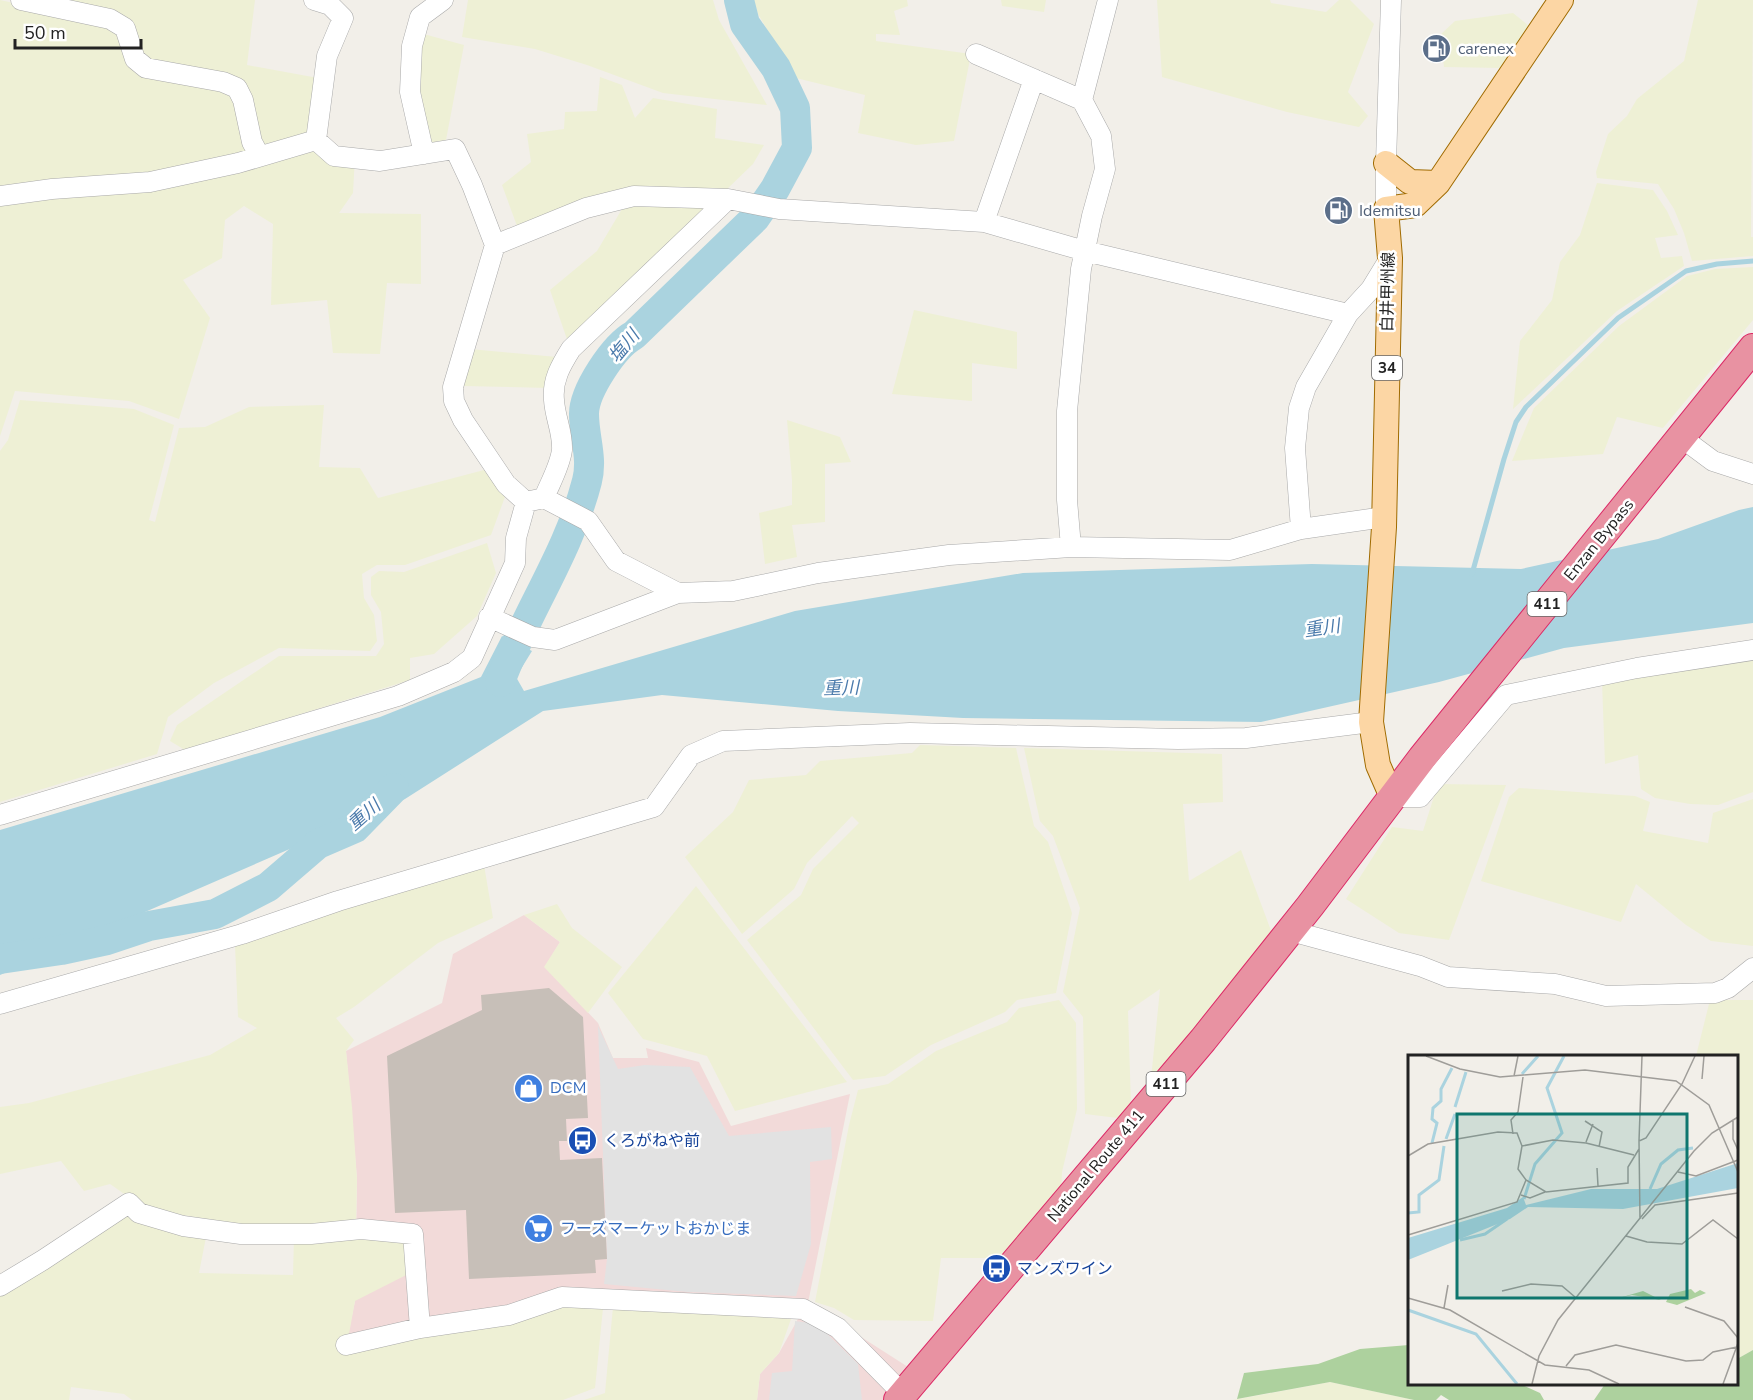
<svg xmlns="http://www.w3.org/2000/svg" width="1753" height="1400" font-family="'Nunito Sans','Noto Sans JP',sans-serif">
<rect width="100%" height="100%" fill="#f2efe9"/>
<path fill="#f2dad9" d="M 524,915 L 560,942 L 545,967 L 598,1023 L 613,1058 L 648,1058 L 646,1048 L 699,1062 L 731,1126 L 850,1094 L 808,1303 L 919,1374 L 898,1400 L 757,1400 L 760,1374 L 779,1353 L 803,1310 L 562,1297 L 346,1345 L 355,1301 L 357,1179 L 346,1051 L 442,1003 L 453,954 Z"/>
<path fill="#eef0d5" d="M 0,0 L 99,22 L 121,30 L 132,61 L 235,95 L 249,154 L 152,176 L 0,191 Z
M 49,0 L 255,0 L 247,65 L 318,78 L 309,133 L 258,146 L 245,90 L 150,64 L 139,56 L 130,27 Z
M 468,0 L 713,0 L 719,20 L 767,105 L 663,93 L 587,65 L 535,49 L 462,37 Z
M 754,0 L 907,0 L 908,6 L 894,11 L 900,35 L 876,34 L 876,41 L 971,54 L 954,141 L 916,145 L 858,133 L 865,95 L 796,78 L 758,14 Z
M 1001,0 L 1046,0 L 1044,12 L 1002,6 Z
M 1157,0 L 1270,0 L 1271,3 L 1326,12 L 1339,0 L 1350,0 L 1374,24 L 1348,92 L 1368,116 L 1359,127 L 1287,112 L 1162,77 Z
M 1698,0 L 1753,0 L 1751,237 L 1753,237 L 1753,256 L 1692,261 L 1684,233 L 1674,209 L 1658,184 L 1597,178 L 1596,172 L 1608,134 L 1627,116 L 1637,99 L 1684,61 Z
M 1513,13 L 1529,26 L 1502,68 L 1444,67 L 1440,35 L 1455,21 Z
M 420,33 L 464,45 L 446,140 L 429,143 L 417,98 Z
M 600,77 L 622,85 L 635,118 L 653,98 L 717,109 L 715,138 L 764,145 L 753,164 L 724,192 L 633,188 L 517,226 L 502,185 L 531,162 L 527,134 L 564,129 L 565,112 L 597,111 Z
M 302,146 L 355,156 L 353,193 L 339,213 L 421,214 L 421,284 L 387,283 L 380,354 L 333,353 L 327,300 L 271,305 L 273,224 L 244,206 L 225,220 L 222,258 L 183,280 L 210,318 L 179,419 L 129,401 L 15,391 L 0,436 L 0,200 Z
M 1597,183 L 1653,190 L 1667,211 L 1678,235 L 1655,238 L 1661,258 L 1682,256 L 1684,266 L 1617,311 L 1513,409 L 1520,341 L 1552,300 L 1560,262 L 1580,235 Z
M 644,202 L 718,209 L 569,345 L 550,290 L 597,251 L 622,209 Z
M 1753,267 L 1753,320 L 1663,428 L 1617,417 L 1603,454 L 1512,461 L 1534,408 L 1619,326 L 1687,276 L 1715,269 Z
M 914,310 L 1017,332 L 1017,369 L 972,363 L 972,401 L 892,394 Z
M 470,349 L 557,357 L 550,388 L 463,386 Z
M 20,400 L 134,409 L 174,425 L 149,520 L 155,522 L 179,428 L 205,427 L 249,407 L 324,405 L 319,467 L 360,468 L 378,498 L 484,470 L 506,494 L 491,535 L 405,565 L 377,565 L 362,574 L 364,598 L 374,615 L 377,641 L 370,651 L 279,648 L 214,683 L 168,717 L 157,754 L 0,802 L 0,451 L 8,440 Z
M 787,420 L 840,437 L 851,462 L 825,464 L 825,522 L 792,525 L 797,557 L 765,564 L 759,513 L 792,505 L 792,480 Z
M 487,543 L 496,573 L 477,616 L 434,654 L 410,658 L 410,680 L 185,750 L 170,741 L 177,725 L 279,656 L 376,656 L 384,644 L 381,612 L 371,595 L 371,577 L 379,571 L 404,572 Z
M 1753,657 L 1753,792 L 1718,805 L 1690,804 L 1655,798 L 1641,789 L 1638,755 L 1605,764 L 1602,682 Z
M 920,745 L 1016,748 L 1034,826 L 1048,842 L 1072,913 L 1056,993 L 1017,1000 L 1005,1012 L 931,1045 L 885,1076 L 853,1080 L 747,940 L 801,895 L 813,869 L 859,823 L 852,816 L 807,863 L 794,889 L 742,934 L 685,857 L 733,812 L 749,780 L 806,775 L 820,761 L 912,753 Z
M 1024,748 L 1222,754 L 1223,802 L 1183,804 L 1189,881 L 1241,850 L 1273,936 L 1150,1089 L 1160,989 L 1128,1011 L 1131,1104 L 1126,1119 L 1085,1114 L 1083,1017 L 1063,992 L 1080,908 L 1053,836 L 1040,821 Z
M 1438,784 L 1506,785 L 1449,940 L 1399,933 L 1346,899 L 1392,827 L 1423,831 Z
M 1519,788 L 1635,796 L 1650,802 L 1643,831 L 1708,843 L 1713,813 L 1753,799 L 1753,946 L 1711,941 L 1686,925 L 1636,884 L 1621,922 L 1481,881 L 1509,797 Z
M 484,865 L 493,918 L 438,943 L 354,1007 L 336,1018 L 354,1040 L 346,1051 L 352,1107 L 357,1179 L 356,1225 L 244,1225 L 146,1209 L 110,1184 L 84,1191 L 61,1161 L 0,1174 L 0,1107 L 29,1103 L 210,1055 L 257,1028 L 238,1017 L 235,945 L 332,910 Z
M 696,886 L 847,1082 L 735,1111 L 707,1056 L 643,1039 L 608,993 Z
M 557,904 L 572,928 L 622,967 L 588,1013 L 544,967 L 560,942 L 524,915 Z
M 1059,1000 L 1076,1023 L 1077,1109 L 1062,1172 L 1061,1195 L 999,1273 L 986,1258 L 941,1258 L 933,1321 L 854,1320 L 834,1308 L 815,1302 L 849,1125 L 858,1090 L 888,1084 L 936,1051 L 1007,1022 L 1019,1008 Z
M 1710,1000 L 1753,1000 L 1753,1350 L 1737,1359 L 1736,1056 L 1696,1056 Z
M 122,1211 L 208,1227 L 199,1273 L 293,1275 L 294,1237 L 413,1234 L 416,1270 L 355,1301 L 347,1345 L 561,1306 L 603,1308 L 595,1388 L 563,1400 L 132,1400 L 124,1394 L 71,1387 L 69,1400 L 0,1400 L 0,1295 Z
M 613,1307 L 791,1319 L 779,1353 L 760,1374 L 757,1400 L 584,1400 L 605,1393 Z
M 1330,1382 L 1414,1400 L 1233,1400 Z"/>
<path fill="#add19e" d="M 1409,1345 L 1410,1384 L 1520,1384 L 1540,1393 L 1544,1400 L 1449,1400 L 1441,1395 L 1436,1400 L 1414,1400 L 1330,1382 L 1237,1399 L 1244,1373 L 1318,1364 L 1360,1349 Z
M 1753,1350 L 1753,1400 L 1594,1400 L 1605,1384 L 1736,1384 L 1737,1359 Z"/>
<path fill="#e2e2e2" d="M 598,1026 L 618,1069 L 645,1065 L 690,1067 L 729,1136 L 831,1127 L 832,1159 L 810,1162 L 811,1244 L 796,1296 L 688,1292 L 604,1284 L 607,1259 Z
M 795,1321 L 817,1324 L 858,1364 L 862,1400 L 769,1400 L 772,1373 L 792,1371 Z"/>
<path fill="#aad3df" d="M 1753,507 L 1753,623 L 1564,648 L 1439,682 L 1261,722 L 963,718 L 838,711 L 662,695 L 543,711 L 405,799 L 0,975 L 0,830 L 380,717 L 481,677 L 502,636 L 532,651 L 516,677 L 524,691 L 795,611 L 1023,573 L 1312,564 L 1521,569 L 1658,539 L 1739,510 Z"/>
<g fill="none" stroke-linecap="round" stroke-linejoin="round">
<path stroke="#aad3df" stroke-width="5" d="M 1472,574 L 1504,459 L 1516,422 L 1526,407 L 1618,318 L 1686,271 L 1717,264 L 1753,261"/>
<path stroke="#aad3df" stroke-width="30" d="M 500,682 C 525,614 569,552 587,481 C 593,458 584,437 584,414 C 584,391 614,346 634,335 L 755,218 L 775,189 L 797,148 L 795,108 L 776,68 L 745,24 L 739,0
M 0,959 L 61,950 L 107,940 L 149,926 L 215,914 L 268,887 L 318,844 L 355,828 L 394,788"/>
</g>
<path fill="#c7bfb8" d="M 549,988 L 583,1017 L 588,1118 L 566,1119 L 567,1141 L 559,1141 L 560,1160 L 602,1158 L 607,1259 L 595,1260 L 596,1273 L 469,1279 L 466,1210 L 395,1213 L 387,1056 L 482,1010 L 481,995 Z"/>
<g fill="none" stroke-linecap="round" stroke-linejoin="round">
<defs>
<path id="minor" d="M 21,0 L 110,19 L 125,28 L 135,59 L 146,68 L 223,82 L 237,88 L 243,100 L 252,142 L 259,155
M 314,0 L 330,5 L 343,18 L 327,56 L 316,140
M 976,54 L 1082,100 L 1101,136 L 1105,169 L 1092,216 L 1081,269 L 1067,411 L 1067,500 L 1071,547
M 1082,100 L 1108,0
M 316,140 L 334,156 L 380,161 L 455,149 L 472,185 L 495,245 L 453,387 L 454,401 L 463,420 L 506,484 L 526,502 L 544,498 L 588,521 L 616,561 L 678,593 L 733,591 L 818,573 L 949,555 L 1071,547 L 1230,550 L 1301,529 L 1295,448 L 1299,408 L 1306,387 L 1348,314 L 1371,289 L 1390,258
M 424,154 L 410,92 L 412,46 L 420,17 L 443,0
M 0,196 L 52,189 L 150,182 L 238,163 L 316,140
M 1386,209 L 1386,163 L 1391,0
M 984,222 L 1034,79
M 495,245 L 586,208 L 634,196 L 728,199 L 779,209 L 984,222 L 1085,251 L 1348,314
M 1682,438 L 1713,461 L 1753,474
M 544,498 C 550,483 560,466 562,450 C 563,432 555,418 554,400 C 552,380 561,365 571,349 L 728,199
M 1301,529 L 1384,517
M 489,617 L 533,637 L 555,640 L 678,593
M 1392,797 L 1420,797 L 1506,695 L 1637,668 L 1753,650
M 0,815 L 398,696 L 454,672 L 472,658 L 515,563 L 516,538 L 526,502
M 1291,931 L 1420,966 L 1448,977 L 1555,984 L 1606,996 L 1715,993 L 1728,988 L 1753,968
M 0,1004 L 242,934 L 338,901 L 654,807 L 691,755 L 723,741 L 910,733 L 1178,739 L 1246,738 L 1371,722
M 0,1286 L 43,1260 L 129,1203 L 139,1213 L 183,1226 L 241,1234 L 311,1234 L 361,1229 L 413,1234 L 420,1328
M 346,1345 L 420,1328 L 509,1315 L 562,1297 L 803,1309 L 838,1328 L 903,1394"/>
<path id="major" d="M 1386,163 L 1410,182 L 1438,183
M 1392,797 L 1378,765 L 1371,722 L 1384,527 L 1390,258 L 1386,209 L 1415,205 L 1438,183 L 1561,0"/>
<path id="highway" d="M 898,1400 L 1203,1040 L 1310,906 L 1422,758 L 1753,348"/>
</defs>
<use href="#minor" stroke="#a9a9a9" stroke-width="21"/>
<use href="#major" stroke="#a06b00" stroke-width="26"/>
<use href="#highway" stroke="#dc2a67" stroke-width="30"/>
<use href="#minor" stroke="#fff" stroke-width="20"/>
<use href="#major" stroke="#fcd6a4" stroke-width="24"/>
<use href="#highway" stroke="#e892a2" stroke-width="28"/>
</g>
<defs>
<symbol id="fuel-disc" viewBox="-11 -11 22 22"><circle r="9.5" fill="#5c6f8a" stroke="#fff"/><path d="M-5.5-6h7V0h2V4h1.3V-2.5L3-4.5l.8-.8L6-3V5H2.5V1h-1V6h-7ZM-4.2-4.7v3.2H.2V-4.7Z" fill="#fff"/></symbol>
<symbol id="shop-disc" viewBox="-11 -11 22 22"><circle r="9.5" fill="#3f7fe0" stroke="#fff"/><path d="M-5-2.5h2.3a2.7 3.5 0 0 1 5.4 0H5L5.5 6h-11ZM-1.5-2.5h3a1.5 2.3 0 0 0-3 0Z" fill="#fff"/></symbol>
<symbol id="bus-disc" viewBox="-11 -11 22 22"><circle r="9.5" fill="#1a4fb4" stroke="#fff"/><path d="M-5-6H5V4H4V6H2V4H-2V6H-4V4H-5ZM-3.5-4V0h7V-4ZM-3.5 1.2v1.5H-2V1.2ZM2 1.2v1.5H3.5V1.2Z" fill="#fff"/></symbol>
<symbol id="supermarket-disc" viewBox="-11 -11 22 22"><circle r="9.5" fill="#3f7fe0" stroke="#fff"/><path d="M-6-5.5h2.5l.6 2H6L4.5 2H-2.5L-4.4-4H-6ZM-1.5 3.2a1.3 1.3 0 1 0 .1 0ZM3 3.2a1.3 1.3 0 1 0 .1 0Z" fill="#fff"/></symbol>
</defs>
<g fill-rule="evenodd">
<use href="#fuel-disc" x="1420" y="32" width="33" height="33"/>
<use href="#fuel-disc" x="1322" y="194" width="33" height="33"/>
<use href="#shop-disc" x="512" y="1072" width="33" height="33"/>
<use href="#bus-disc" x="566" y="1124" width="33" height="33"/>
<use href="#supermarket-disc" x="522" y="1212" width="33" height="33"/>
<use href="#bus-disc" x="980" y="1252" width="33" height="33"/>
</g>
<g text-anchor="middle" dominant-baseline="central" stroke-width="5" stroke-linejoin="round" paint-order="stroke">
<g fill="#fff" stroke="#646464" stroke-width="1.5">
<rect x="1372" y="356" width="30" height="24" rx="4.5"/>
<rect x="1527.5" y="592" width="39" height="24" rx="4.5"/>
<rect x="1146.5" y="1072" width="39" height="24" rx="4.5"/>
</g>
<g font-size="15" font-weight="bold" fill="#222">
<text x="1387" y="368">34</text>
<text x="1547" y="604">411</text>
<text x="1166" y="1084">411</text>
</g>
<g font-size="16" fill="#4e5e75" stroke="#fff" text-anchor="start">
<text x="1458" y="49">carenex</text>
<text x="1359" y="211">Idemitsu</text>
</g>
<g font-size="16" fill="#222" stroke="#fff">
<text transform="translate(1388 292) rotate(-89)">白井甲州線</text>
<text transform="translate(1599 540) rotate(-51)">Enzan Bypass</text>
<text transform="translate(1096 1166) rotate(-50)">National Route 411</text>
</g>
<g font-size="16" fill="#366cbe" stroke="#fff" text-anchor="start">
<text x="550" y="1088">DCM</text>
<text x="560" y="1229">フーズマーケットおかじま</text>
</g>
<g font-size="16" fill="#164399" stroke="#fff" text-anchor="start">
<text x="604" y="1141">くろがねや前</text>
<text x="1017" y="1269">マンズワイン</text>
</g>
<g font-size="18" font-style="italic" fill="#4a7aab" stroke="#fff">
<text transform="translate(624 346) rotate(-50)">塩川</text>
<text transform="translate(1322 628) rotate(-8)">重川</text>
<text transform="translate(841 688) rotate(-2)">重川</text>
<text transform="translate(364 815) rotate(-41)">重川</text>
</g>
</g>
<g transform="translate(1408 1055)">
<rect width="330" height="330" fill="#f2efe9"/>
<path d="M 283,234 L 287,238 L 292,235 L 298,238 L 269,250 L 258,247 L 262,239 ZM 235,236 L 253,245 L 224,240 L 211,243 Z" fill="#add19e"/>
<path d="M 330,108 L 330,133 L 215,154 L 120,152 L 102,164 L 0,205 L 0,183 L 99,153 L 115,142 L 118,150 L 183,134 L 249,134 Z" fill="#aad3df"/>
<path fill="none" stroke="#aad3df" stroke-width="3" d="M 114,19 L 130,1M 47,52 L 58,17M 38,84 L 47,59M 24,88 L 29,68 L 24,64 L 25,53 L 33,46 L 33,34 L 44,13M 242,134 L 253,109 L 270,95 L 285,93M 116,144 L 127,109 L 154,78 L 139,33 L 156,1M 0,158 L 11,157 L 11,140 L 31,125 L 36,91M 52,185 L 77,179 L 99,164M 0,255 L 68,279 L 109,329"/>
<path fill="none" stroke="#9f9d99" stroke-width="1.5" d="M 18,1 L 52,14 L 92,22 L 177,15 L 268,26 L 301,50 L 330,117M 106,21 L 110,1M 294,24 L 296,1M 177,66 L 194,77 L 191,92M 325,66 L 325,84 L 330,95M 105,79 L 103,65 L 110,57 L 115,22M 231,86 L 234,1M 178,87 L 185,69M 114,91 L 145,85 L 178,88 L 226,100M 0,101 L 20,89 L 90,77 L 109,78 L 114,91 L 110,114 L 118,125 L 138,137 L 220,128 L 220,112 L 231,94M 189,113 L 190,131M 270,117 L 288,121 L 330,105M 113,140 L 122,143 L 137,137M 232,164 L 231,86 L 238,83 L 274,29 L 287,1M 234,164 L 247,150 L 330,138M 0,180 L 109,147 L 118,125M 218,181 L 239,187 L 274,189 L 305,165 L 330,184M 94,236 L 123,229 L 154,231 L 167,242M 0,243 L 42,255 L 137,310 L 181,315 L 211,329M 277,252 L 316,266 L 330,283M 36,253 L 40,230M 158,311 L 167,300 L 208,290 L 278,306 L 295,305 L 305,297 L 329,292M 124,329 L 131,301 L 150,265 L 286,96 L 304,78 L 330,62M 315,329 L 330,288"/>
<path fill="#0f766e" fill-opacity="0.15" stroke="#0f766e" stroke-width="3" d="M 49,59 L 279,59 L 279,243 L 49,243 Z"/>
<rect width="330" height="330" fill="none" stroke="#222" stroke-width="3"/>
</g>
<path d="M15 39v9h126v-9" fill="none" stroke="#222222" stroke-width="3"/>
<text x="24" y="39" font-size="18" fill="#222222" stroke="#ffffff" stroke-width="4.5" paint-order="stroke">50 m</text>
</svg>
